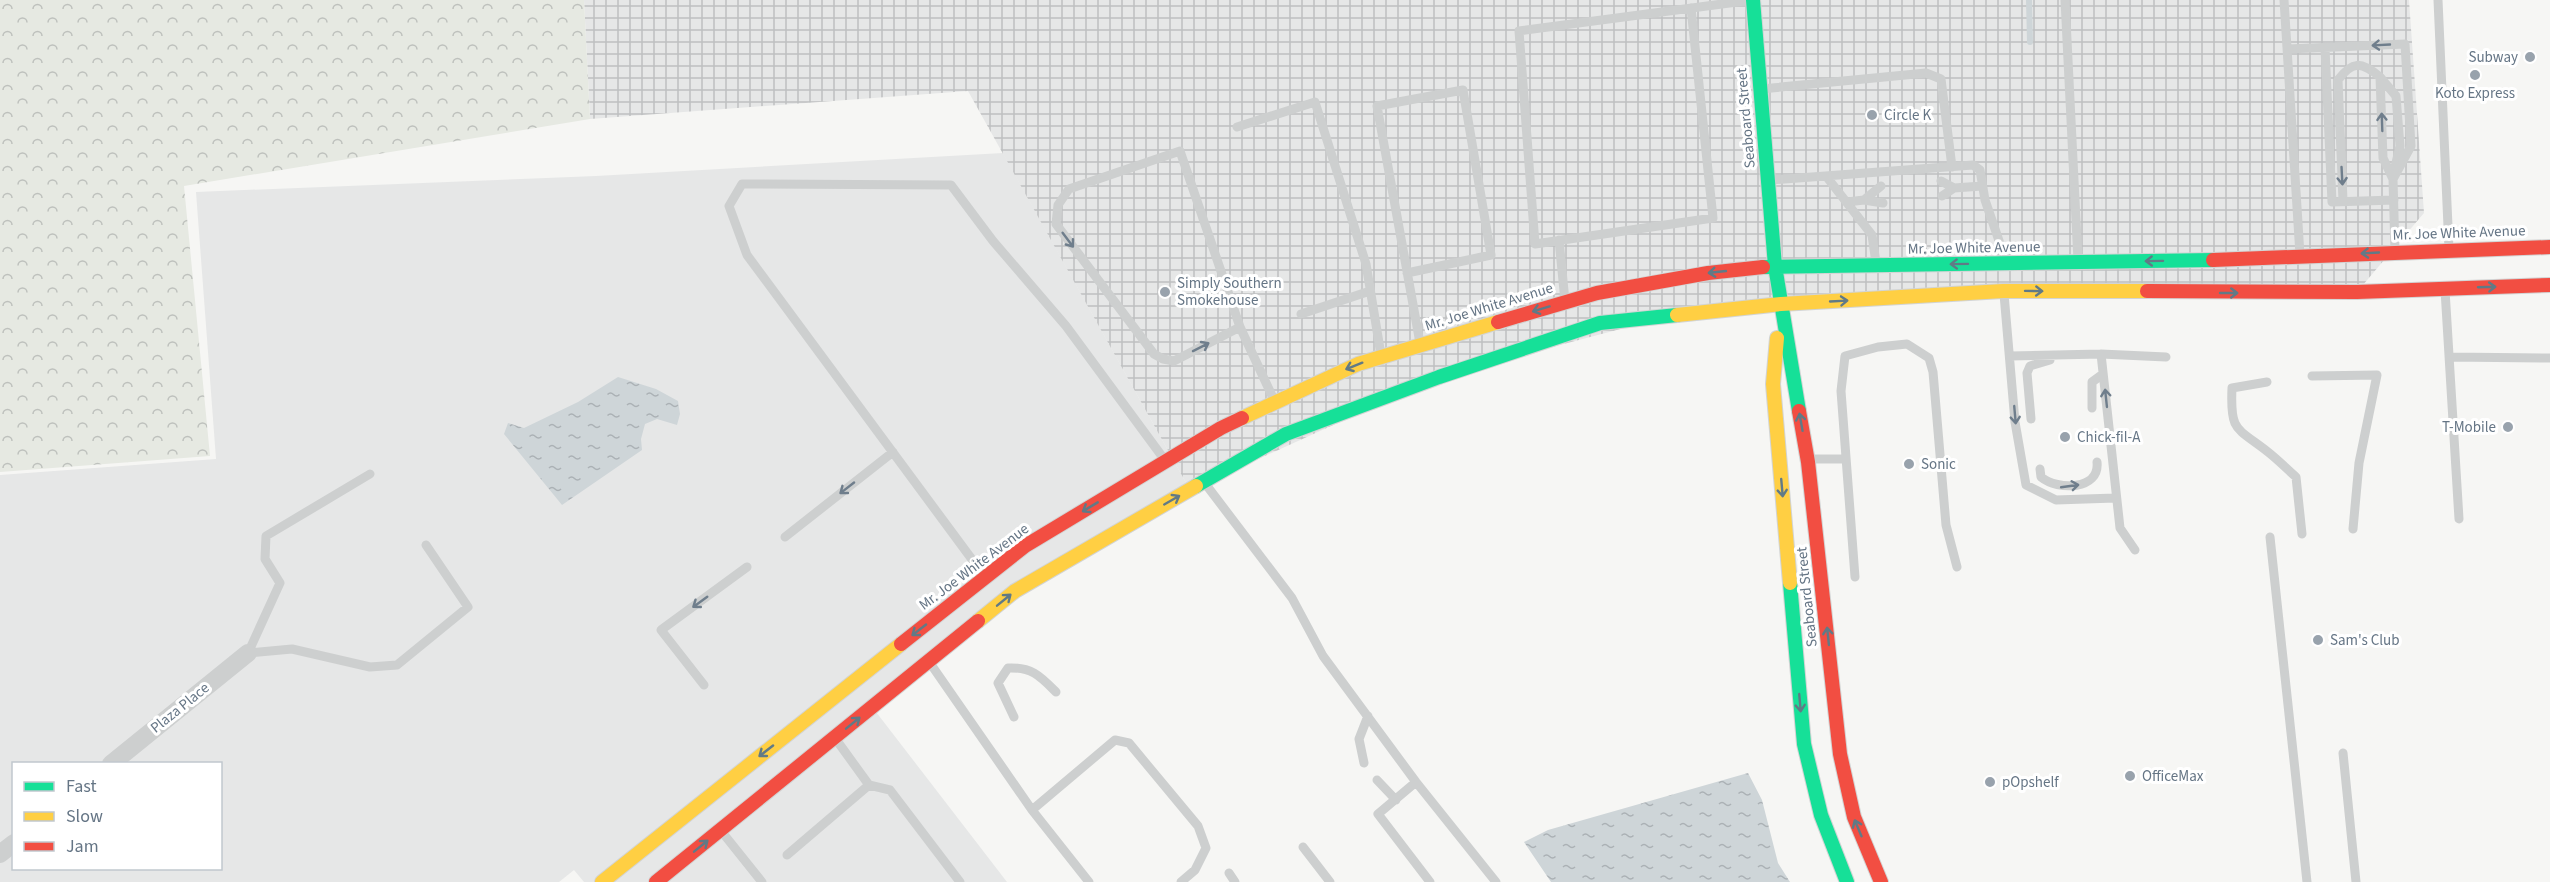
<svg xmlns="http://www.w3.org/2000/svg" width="2550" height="882" font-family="'Source Sans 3',sans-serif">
<defs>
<pattern id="industrial-grid" width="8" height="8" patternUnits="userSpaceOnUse" patternTransform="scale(1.5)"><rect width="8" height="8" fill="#e6e7e7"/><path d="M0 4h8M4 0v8" fill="none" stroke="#bec0c1"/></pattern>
<pattern id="forest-crowns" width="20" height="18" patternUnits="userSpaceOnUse" patternTransform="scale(1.5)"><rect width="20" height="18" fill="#e6e9e2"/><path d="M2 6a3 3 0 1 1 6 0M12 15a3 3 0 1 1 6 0" fill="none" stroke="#bec1bd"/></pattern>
<pattern id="water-ripples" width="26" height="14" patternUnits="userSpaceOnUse" patternTransform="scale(1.5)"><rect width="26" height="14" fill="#ced5d8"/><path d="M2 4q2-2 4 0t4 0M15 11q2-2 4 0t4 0" fill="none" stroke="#abb1b5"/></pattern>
</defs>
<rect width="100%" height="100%" fill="#f6f6f4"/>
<path fill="#e6e7e7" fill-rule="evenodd" d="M 1003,153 L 1190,490 L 1015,591 L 873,708 L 1007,882 L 584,882 L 574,870 L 559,882 L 0,882 L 0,475 L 216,459 L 196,192 L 596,176 ZM 14,764 L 220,764 L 220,868 L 14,868 Z"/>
<path fill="url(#industrial-grid)" d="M 584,0 L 2409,0 L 2424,213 L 2357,292 L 1719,303 L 1439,377 L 1190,490 L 968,91 L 590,119 Z"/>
<path fill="url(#forest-crowns)" d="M 0,0 L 584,0 L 590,119 L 184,186 L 210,456 L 0,472 Z"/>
<path fill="url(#water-ripples)" d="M 618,377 L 656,389 L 678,401 L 680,414 L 677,425 L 657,419 L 645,424 L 641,439 L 642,450 L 562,505 L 504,434 L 508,423 L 524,428 L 578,402 Z
M 1748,773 L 1762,800 L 1778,863 L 1790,882 L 1551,882 L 1524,842 L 1548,830 Z"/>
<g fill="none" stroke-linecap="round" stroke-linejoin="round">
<path stroke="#ced5d8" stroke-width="6" d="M 2029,0 L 2030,42"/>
<defs>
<path id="fast" d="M 1753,0 L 1775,266 L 1799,411
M 1763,267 L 2213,260
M 1196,486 L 1286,434 L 1439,377 L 1600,323 L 1677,315
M 1790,583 L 1804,744 L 1821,815 L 1847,882"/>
<path id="slow" d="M 1677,315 L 1781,304 L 2003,291 L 2147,291
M 1777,338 L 1773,384 L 1790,583
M 1242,418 L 1358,364 L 1498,322
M 978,621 L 1015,591 L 1196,486
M 602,882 L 901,644"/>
<path id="jam" d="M 2213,260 L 2550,247
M 2147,291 L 2357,292 L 2550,285
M 1498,322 L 1597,293 L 1708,273 L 1763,267
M 1799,411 L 1808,462 L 1840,754 L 1854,817 L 1881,882
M 901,644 L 1025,546 L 1221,428 L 1242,418
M 656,882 L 978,621"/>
</defs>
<use href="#fast" stroke="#d2d4d4" stroke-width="16"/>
<use href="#slow" stroke="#d2d4d4" stroke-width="16"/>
<use href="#jam" stroke="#d2d4d4" stroke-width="16"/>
<path stroke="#cdcfcf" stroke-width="9" d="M 2065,0 L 2078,260
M 2284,0 L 2300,255
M 2438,0 L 2449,249
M 1691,8 L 1713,218 L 1535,244 L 1519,31 L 1752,0
M 2325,48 L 2332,202 L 2394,200
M 2288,49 L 2405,44 L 2411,146 L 2393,179 L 2395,252
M 2380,77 L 2396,96 L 2400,146 L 2395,167
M 1761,89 L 1926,73 L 1941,79 L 1952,167
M 1237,127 L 1315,102 L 1366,264 L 1381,355
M 1826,176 L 1872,235 L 1876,263
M 1770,180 L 1973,165 L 1980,170 L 1985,200 L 2006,261
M 1941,181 L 1954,188 L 1982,186
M 1942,196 L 1954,188
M 1864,200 L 1881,186
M 2343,201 L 2338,80 C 2352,61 2361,61 2380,77 L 2383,158 L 2393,179
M 1847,202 L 1864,200 L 1883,203
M 1559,240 L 1565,301
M 1407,273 L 1491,255 L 1463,90 L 1377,106 L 1420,343
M 2445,290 L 2459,519
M 2004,294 L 2015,422 L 2026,485 L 2056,500 L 2115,498
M 1301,314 L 1370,291
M 1240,327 L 1174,361 L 1163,359 L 1154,354 L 1056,224 L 1058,205 L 1069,189 L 1180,151 L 1240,327 L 1274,400
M 2101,354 L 2120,528 L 2135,550
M 2010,356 L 2101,354 L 2166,357
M 2450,357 L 2550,358
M 2312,376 L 2377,375 L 2359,463 L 2353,529
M 2267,382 L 2232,388 C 2230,432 2236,427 2268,452 C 2277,459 2286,468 2296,477 L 2302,534
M 2092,408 L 2092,382 L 2103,374
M 2031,419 L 2027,373 L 2030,366 L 2050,360
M 1810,462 L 1815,459 L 1846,459
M 2040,469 L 2041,477 C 2058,491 2100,490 2097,462
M 1204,482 L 1292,598 L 1323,656 L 1416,782 L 1496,882
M 785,537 L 893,452
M 2270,537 L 2307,882
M 985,577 L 747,255 L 729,206 L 742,184 L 951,185 L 993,241 L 1066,326 L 1164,459
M 1855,577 L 1841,391 L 1845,356 L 1878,347 L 1907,344 L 1929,358 L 1933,372 L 1946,525 L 1957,567
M 248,653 L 292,649 L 370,667 L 397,665 L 468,607 L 426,545
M 248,653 L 280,583 L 265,559 L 266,536 L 370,474
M 930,663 L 1032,810 L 1089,882
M 704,685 L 661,630 L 747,567
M 1014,717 L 998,683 L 1008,668 C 1032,667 1040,676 1056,692
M 2343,753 L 2356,882
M 1364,763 L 1359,739 L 1368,716
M 1377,780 L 1396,800
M 1416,782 L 1378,814 L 1430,882
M 869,785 L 890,790 L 960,882
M 1032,810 L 1115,740 L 1129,743 L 1198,826 L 1206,848 L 1195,870 L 1181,882
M 722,832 L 762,882
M 1303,847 L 1330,882
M 787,855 L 869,785 L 835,738
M 1229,873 L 1235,882"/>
<path stroke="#cdcfcf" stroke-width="18" d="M 111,764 L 248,653
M 0,854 L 14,843"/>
<use href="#fast" stroke="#16e098" stroke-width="14"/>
<use href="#slow" stroke="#ffcf43" stroke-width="14"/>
<use href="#jam" stroke="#f24e42" stroke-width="14"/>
</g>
<defs><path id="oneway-shaft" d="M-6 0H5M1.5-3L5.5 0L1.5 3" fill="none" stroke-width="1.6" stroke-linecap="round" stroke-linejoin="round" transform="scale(1.5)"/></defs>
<g stroke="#6f7e8c">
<use href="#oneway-shaft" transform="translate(2381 45) rotate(177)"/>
<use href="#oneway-shaft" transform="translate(2382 122) rotate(-92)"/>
<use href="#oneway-shaft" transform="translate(2342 176) rotate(87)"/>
<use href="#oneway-shaft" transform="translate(1068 240) rotate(53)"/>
<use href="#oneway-shaft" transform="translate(1201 347) rotate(-27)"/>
<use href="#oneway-shaft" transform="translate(2106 398) rotate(-96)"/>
<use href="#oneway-shaft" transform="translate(2015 415) rotate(85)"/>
<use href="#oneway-shaft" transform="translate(2070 486) rotate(-8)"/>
<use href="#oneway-shaft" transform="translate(847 488) rotate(142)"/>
<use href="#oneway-shaft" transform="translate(700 602) rotate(144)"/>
</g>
<g stroke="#617a86">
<use href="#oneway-shaft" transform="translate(2370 253) rotate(177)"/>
<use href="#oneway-shaft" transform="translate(2154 261) rotate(179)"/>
<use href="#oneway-shaft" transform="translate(1959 264) rotate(179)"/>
<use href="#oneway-shaft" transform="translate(1717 272) rotate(174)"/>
<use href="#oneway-shaft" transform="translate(2487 287) rotate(-2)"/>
<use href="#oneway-shaft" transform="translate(2034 291) rotate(1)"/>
<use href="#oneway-shaft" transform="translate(2229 293)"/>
<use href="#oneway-shaft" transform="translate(1839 301) rotate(-3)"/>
<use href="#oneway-shaft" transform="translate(1541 309) rotate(163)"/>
<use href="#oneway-shaft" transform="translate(1354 366) rotate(158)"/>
<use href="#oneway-shaft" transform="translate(1801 422) rotate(-100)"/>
<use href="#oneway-shaft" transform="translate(1782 488) rotate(85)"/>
<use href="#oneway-shaft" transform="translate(1172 500) rotate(-30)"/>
<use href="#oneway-shaft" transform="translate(1090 507) rotate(149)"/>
<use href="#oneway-shaft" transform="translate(1004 600) rotate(-39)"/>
<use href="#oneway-shaft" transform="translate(919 630) rotate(142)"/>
<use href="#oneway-shaft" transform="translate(1828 636) rotate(-96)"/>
<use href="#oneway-shaft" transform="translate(1800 703) rotate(85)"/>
<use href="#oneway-shaft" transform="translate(853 723) rotate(-39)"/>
<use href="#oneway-shaft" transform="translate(766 751) rotate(142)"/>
<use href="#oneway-shaft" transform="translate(1858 828) rotate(-113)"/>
<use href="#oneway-shaft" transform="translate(701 846) rotate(-39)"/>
</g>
<g fill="#98a2ac" stroke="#fff" stroke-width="2">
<circle cx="2530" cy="57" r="6"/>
<circle cx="2475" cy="75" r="6"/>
<circle cx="1872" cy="115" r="6"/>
<circle cx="1165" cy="292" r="6"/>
<circle cx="2508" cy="427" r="6"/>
<circle cx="2065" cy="437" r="6"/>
<circle cx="1909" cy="464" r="6"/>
<circle cx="2318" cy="640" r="6"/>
<circle cx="2130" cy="776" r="6"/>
<circle cx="1990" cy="782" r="6"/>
</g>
<g text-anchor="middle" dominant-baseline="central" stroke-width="6" stroke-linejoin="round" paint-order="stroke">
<g font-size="15" fill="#657585" stroke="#fff" text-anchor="start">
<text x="2518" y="57" text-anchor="end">Subway</text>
<text x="2475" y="93" text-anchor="middle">Koto Express</text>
<text x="1884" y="115">Circle K</text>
<text x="1177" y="283">Simply Southern<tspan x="1177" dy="17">Smokehouse</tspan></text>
<text x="2496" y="427" text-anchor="end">T-Mobile</text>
<text x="2077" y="437">Chick-fil-A</text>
<text x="1921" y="464">Sonic</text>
<text x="2330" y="640">Sam's Club</text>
<text x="2142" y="776">OfficeMax</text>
<text x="2002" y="782">pOpshelf</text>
</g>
<g font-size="15" fill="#657585" stroke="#fff">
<text transform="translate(1746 118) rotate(-95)">Seaboard Street</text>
<text transform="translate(2459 233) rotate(-2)">Mr. Joe White Avenue</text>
<text transform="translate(1974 248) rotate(-1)">Mr. Joe White Avenue</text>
<text transform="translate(1489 307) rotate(-17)">Mr. Joe White Avenue</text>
<text transform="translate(974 567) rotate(-37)">Mr. Joe White Avenue</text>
<text transform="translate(1807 597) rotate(-96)">Seaboard Street</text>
<text transform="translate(180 708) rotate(-39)">Plaza Place</text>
</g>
</g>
<rect x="12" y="762" width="210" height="108" fill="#ffffff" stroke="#c1c8ce" stroke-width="1.5"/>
<rect x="24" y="782" width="30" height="9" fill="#16e098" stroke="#c1c8ce" stroke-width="1.5"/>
<text x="66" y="792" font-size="18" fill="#657585">Fast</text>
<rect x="24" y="812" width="30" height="9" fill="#ffcf43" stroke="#c1c8ce" stroke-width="1.5"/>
<text x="66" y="822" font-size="18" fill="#657585">Slow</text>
<rect x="24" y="842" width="30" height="9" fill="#f24e42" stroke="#c1c8ce" stroke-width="1.5"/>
<text x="66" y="852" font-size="18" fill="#657585">Jam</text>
</svg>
